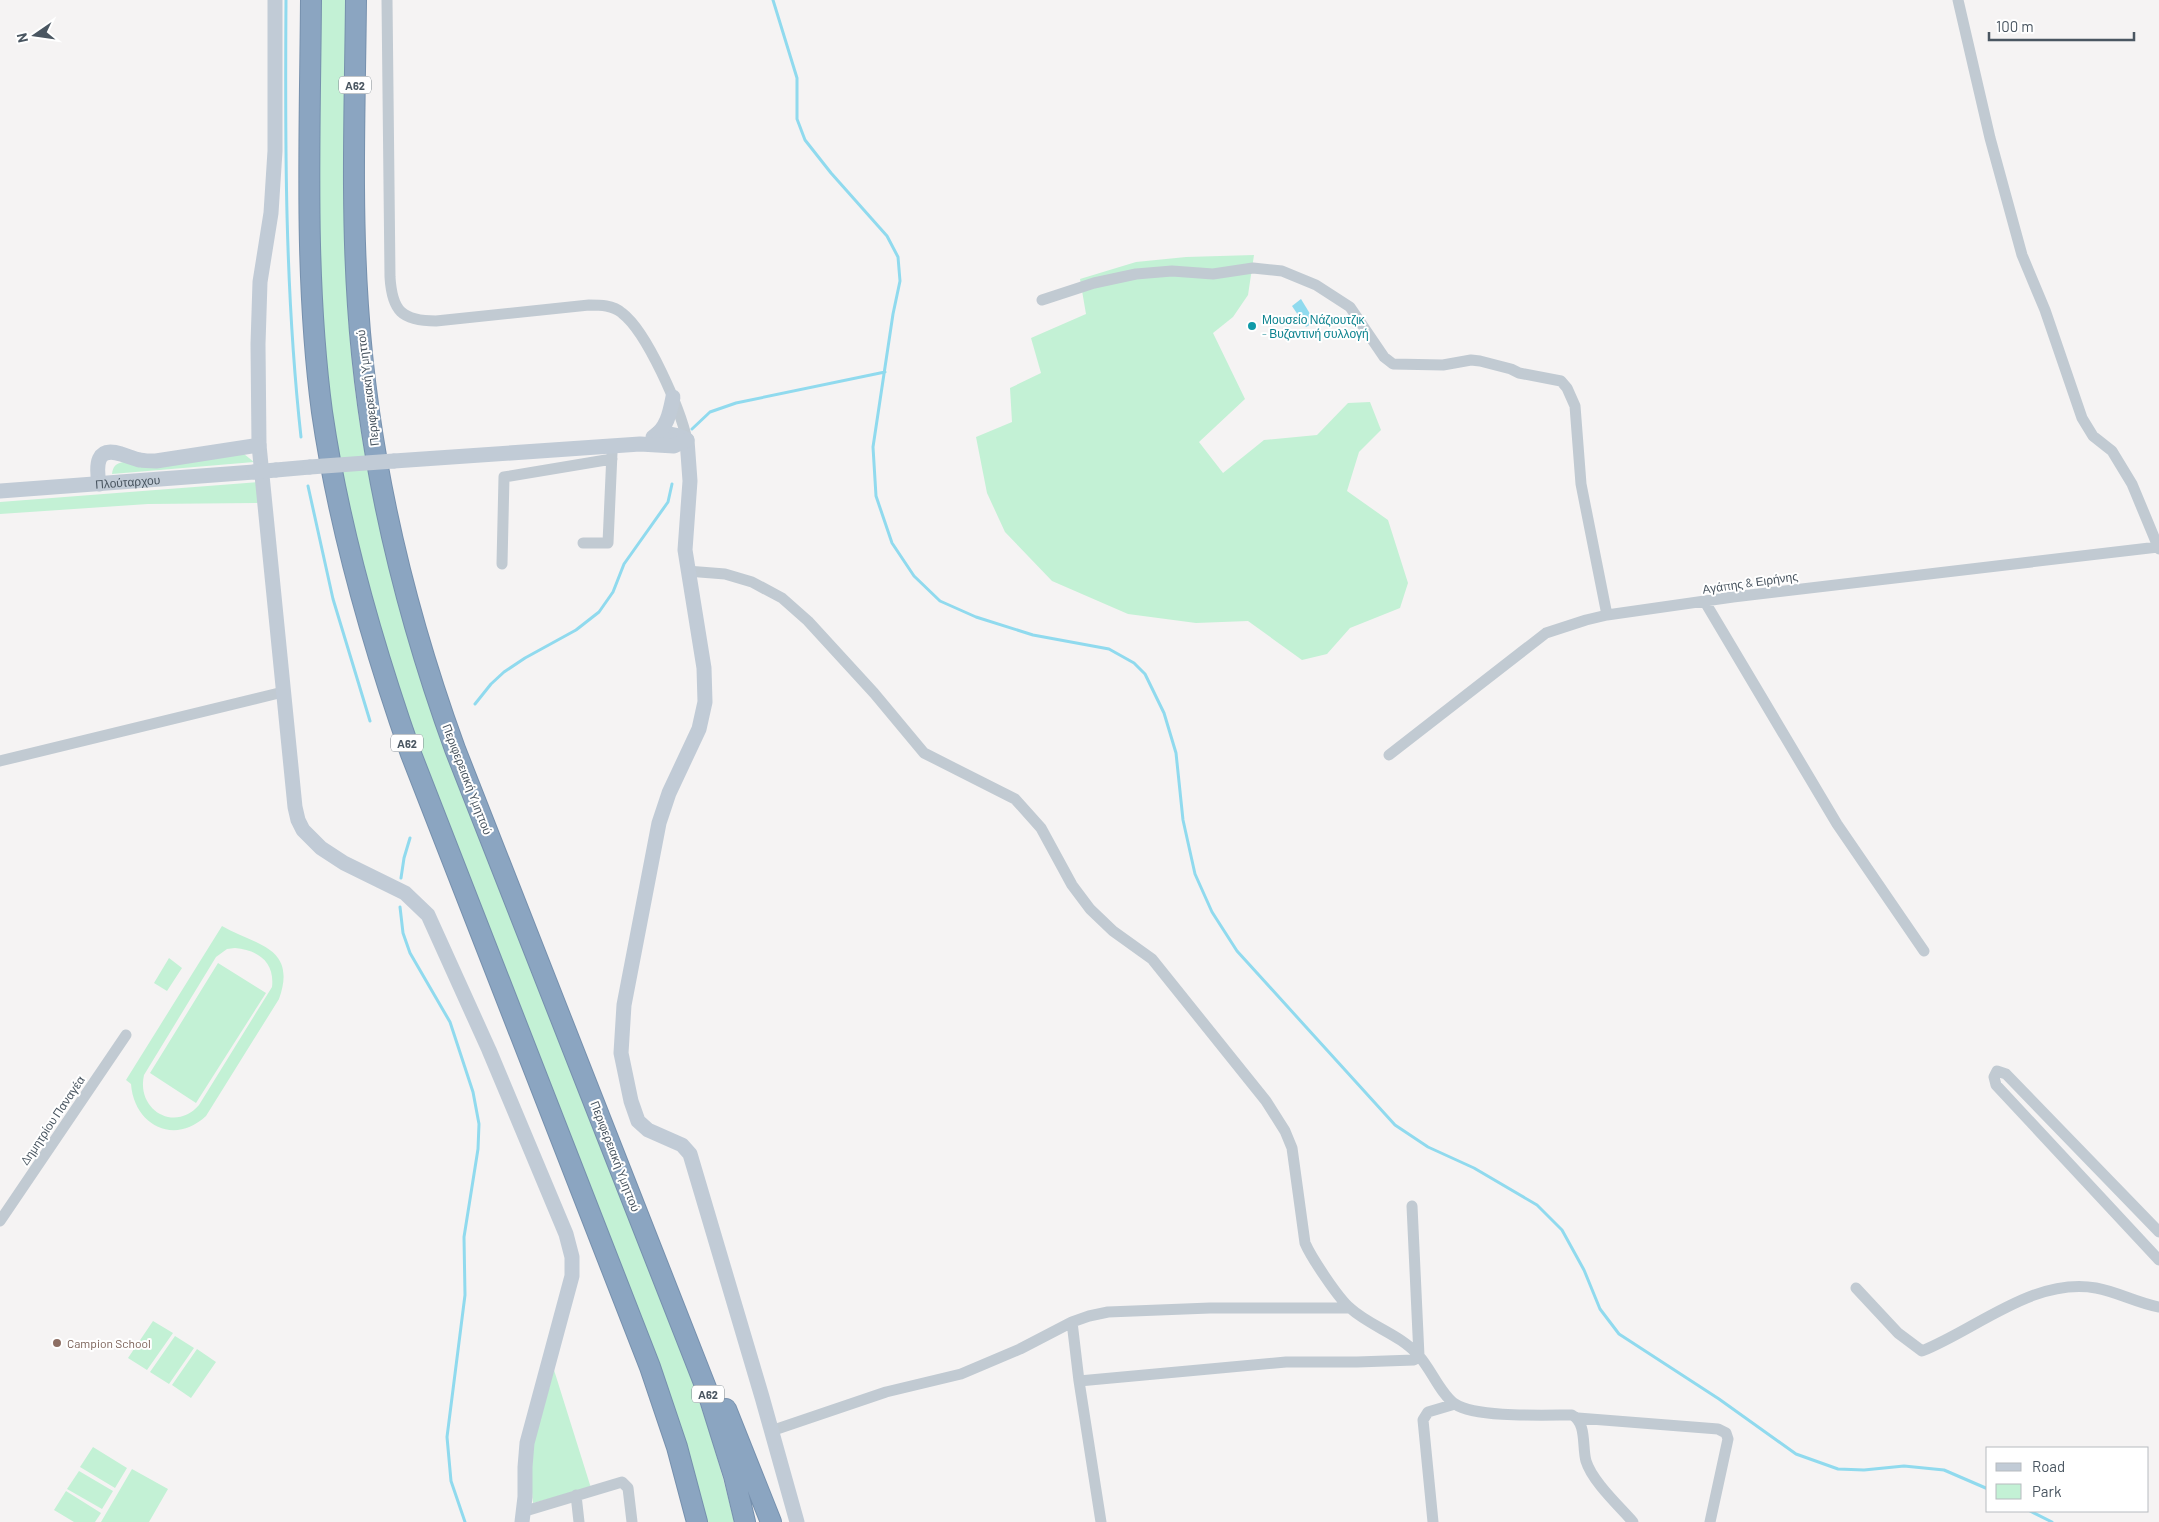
<svg xmlns="http://www.w3.org/2000/svg" width="2159" height="1522" font-family="Barlow,sans-serif">
<rect width="100%" height="100%" fill="#f5f3f3"/>
<path fill="#c3f1d5" fill-rule="evenodd" d="M 319,0 L 346,0 C 346,121 340,243 352,363 C 363,470 389,575 420,677 L 684,1356 C 703,1411 721,1465 734,1522 L 707,1522 L 680,1426 L 437,807 L 374,622 L 333,430 L 320,302 Z
M 1254,255 L 1248,295 L 1233,317 L 1213,333 L 1245,399 L 1199,442 L 1223,473 L 1264,440 L 1317,435 L 1348,403 L 1370,402 L 1381,430 L 1359,452 L 1347,491 L 1388,520 L 1408,583 L 1400,608 L 1350,628 L 1327,654 L 1302,660 L 1248,621 L 1196,623 L 1128,614 L 1052,581 L 1005,532 L 987,493 L 976,437 L 1012,422 L 1010,388 L 1041,373 L 1031,338 L 1086,314 L 1080,279 L 1136,262 L 1186,257 Z
M 244,454 L 254,462 L 112,474 C 113,466 116,463 124,462 Z
M 258,482 L 261,503 L 148,504 L 0,514 L 0,502 Z
M 222,926 C 254,945 298,946 279,999 L 206,1116 C 174,1146 134,1125 131,1084 L 126,1080 ZM 235,948 C 258,950 275,962 272,987 L 199,1105 C 175,1133 136,1110 144,1075 L 216,957 L 227,949 Z
M 169,958 L 182,968 L 167,991 L 154,983 Z
M 218,963 L 266,993 L 196,1103 L 150,1073 Z
M 153,1321 L 173,1333 L 147,1370 L 128,1358 Z
M 175,1336 L 194,1348 L 169,1384 L 150,1372 Z
M 197,1349 L 216,1362 L 191,1398 L 172,1385 Z
M 554,1370 L 591,1488 L 533,1503 L 529,1460 Z
M 93,1447 L 127,1468 L 115,1488 L 80,1467 Z
M 132,1469 L 168,1489 L 149,1522 L 101,1522 Z
M 79,1471 L 113,1491 L 102,1509 L 67,1489 Z
M 66,1491 L 101,1513 L 95,1522 L 74,1522 L 54,1510 Z"/>
<path fill="#90daee" d="M 1301,299 L 1315,322 L 1306,327 L 1292,306 Z"/>
<g fill="none" stroke-linecap="round" stroke-linejoin="round">
<path stroke="#90daee" stroke-width="3" d="M 286,0 C 285,146 285,292 301,437
M 773,0 L 797,78 L 797,119 L 805,140 L 831,173 L 887,236 L 898,257 L 900,281 L 893,314 L 873,447 L 876,496 L 892,543 L 914,576 L 940,601 L 976,617 L 1033,635 L 1109,649 L 1134,663 L 1145,674 L 1164,713 L 1176,753 L 1183,820 L 1195,874 L 1212,912 L 1237,951 L 1395,1125 L 1428,1147 L 1474,1168 L 1537,1205 L 1562,1230 L 1584,1270 L 1600,1309 L 1619,1334 L 1719,1399 L 1796,1454 L 1838,1469 L 1864,1470 L 1904,1466 L 1944,1470 L 1988,1489
M 692,429 L 710,412 L 736,403 L 885,372
M 308,486 L 333,599 L 370,721
M 475,704 L 491,684 L 504,672 L 525,658 L 576,630 L 599,612 L 613,592 L 624,564 L 668,502 L 672,484
M 401,878 L 404,858 L 410,838
M 400,907 L 403,933 L 410,953 L 450,1022 L 473,1092 L 479,1124 L 478,1149 L 464,1237 L 465,1295 L 447,1437 L 451,1481 L 465,1522
M 2030,1511 L 2052,1522"/>
<defs>
<path id="highway" d="M 311,0 C 310,137 304,276 322,412 C 339,529 372,643 411,754 L 650,1367 L 677,1447 L 697,1522
M 356,0 C 355,102 351,204 358,306 C 368,458 403,606 455,749 L 708,1393 L 734,1476 L 745,1522
M 726,1409 L 771,1522"/>
</defs>
<use href="#highway" stroke="#7690ad" stroke-width="22"/>
<path stroke="#c1cad2" stroke-width="11" d="M 387,0 L 390,277 C 392,311 402,321 436,321 L 589,305 C 600,305 613,305 622,313 C 647,332 680,408 687,440
M 1958,0 L 1990,138 L 2022,255 L 2045,310 L 2082,418 L 2093,436 L 2112,451 L 2132,484 L 2159,549
M 1042,300 L 1094,283 L 1136,274 L 1172,271 L 1213,274 L 1253,268 L 1282,271 L 1316,285 L 1350,307 L 1384,357 L 1393,364 L 1443,365 L 1471,360 L 1480,361 L 1511,369 L 1519,373 L 1561,381 L 1567,388 L 1575,406 L 1581,484 L 1607,615
M 583,543 L 608,543 L 612,453
M 502,564 L 504,477 L 612,459
M 687,571 L 725,574 L 752,582 L 782,598 L 808,621 L 874,693 L 924,753 L 1015,799 L 1041,828 L 1072,885 L 1090,909 L 1113,931 L 1152,959 L 1266,1101 L 1285,1131 L 1292,1148 L 1305,1243 C 1311,1257 1338,1298 1350,1308 C 1371,1327 1400,1334 1419,1356 C 1431,1369 1441,1395 1455,1404 C 1476,1418 1546,1415 1572,1415 C 1587,1423 1582,1447 1586,1461 C 1592,1481 1619,1506 1633,1522
M 1705,602 L 1837,824 L 1924,951
M 1389,755 L 1546,633 L 1586,620 L 1607,615 L 1733,597 L 2158,547
M 0,761 L 283,692
M 0,1221 L 126,1035
M 2159,1232 L 2006,1074 L 1997,1071 L 1994,1077 L 1996,1085 L 2159,1260
M 1856,1288 L 1898,1333 L 1922,1351 C 1977,1329 2034,1277 2096,1288 C 2118,1292 2137,1303 2159,1307
M 1072,1322 L 1079,1381 L 1101,1522
M 1079,1381 L 1286,1362 L 1357,1362 L 1414,1360 L 1419,1356 L 1412,1206
M 1578,1418 L 1718,1429 L 1726,1433 L 1728,1439 L 1710,1522
M 771,1431 L 886,1392 L 961,1374 L 1020,1349 L 1072,1322 L 1089,1316 L 1108,1312 L 1210,1308 L 1350,1308
M 576,1495 L 579,1522
M 522,1512 L 622,1482 L 628,1488 L 632,1522
M 1433,1522 L 1423,1420 L 1428,1412 L 1455,1404"/>
<g stroke="#c1cbd6" stroke-width="15">
<path d="M 275,0 L 275,151 L 271,213 L 260,282 L 258,344 L 259,445 L 295,807 L 298,820 L 303,830 L 321,848 L 344,863 L 405,893 L 428,915 L 489,1050 L 566,1234 L 572,1257 L 572,1276 L 527,1443 L 525,1467 L 525,1497 L 522,1522"/>
<path d="M 657,434 C 667,433 678,434 687,440 L 690,481 L 685,550 L 704,668 L 705,702 L 699,729 L 669,793 L 659,823 L 624,1005 L 621,1053 L 631,1101 L 638,1121 L 648,1130 L 682,1145 L 690,1154 L 762,1397 L 797,1522"/>
<path d="M 653,437 C 667,429 670,412 673,397"/>
<path d="M 394,461 L 640,444 L 674,446 L 687,440"/>
<path d="M 276,470 L 310,467"/>
<path d="M 99,484 C 96,465 96,446 121,454 C 128,456 134,459 140,460 C 145,461 151,461 156,461 L 259,445"/>
<path id="s1" d="M 0,491 L 254,472"/>
</g>
<use href="#highway" stroke="#8ba5c1" stroke-width="20"/>
<path stroke="#c1cbd6" stroke-width="15" d="M 310,467 L 394,461
M 254,472 L 276,470"/>
</g>
<circle fill="#0f9aa8" stroke="#fff" stroke-width="2" cx="1252" cy="326" r="5"/>
<circle fill="#8d6e63" stroke="#fff" stroke-width="2" cx="57" cy="1343" r="5"/>
<g text-anchor="middle" dominant-baseline="central" stroke-width="4" stroke-linejoin="round" paint-order="stroke">
<g fill="#fff" stroke="#808990" stroke-width="1">
<rect x="339" y="76.5" width="32" height="17" rx="4"/>
<rect x="391" y="734.5" width="32" height="17" rx="4"/>
<rect x="692" y="1385.5" width="32" height="17" rx="4"/>
</g>
<g font-size="11" font-weight="bold" fill="#4a5661">
<text x="355" y="85">Α62</text>
<text x="407" y="743">Α62</text>
<text x="708" y="1394">Α62</text>
</g>
<g font-size="12" fill="#0d838f" stroke="#fff" text-anchor="start">
<text x="1262" y="319">Μουσείο Νάζιουτζικ<tspan x="1262" dy="14">- Βυζαντινή συλλογή</tspan></text>
</g>
<g font-size="12" fill="#4a5661" stroke="#fff">
<text transform="translate(367 388) rotate(-97)">Περιφερειακή Υμηττού</text>
<text stroke="none"><textPath href="#s1" startOffset="128">Πλούταρχου</textPath></text>
<text transform="translate(1750 582) rotate(-8)">Αγάπης &amp; Ειρήνης</text>
<text transform="translate(468 779) rotate(69)">Περιφερειακή Υμηττού</text>
<text transform="translate(52 1120) rotate(-56)">Δημητρίου Παναγέα</text>
<text transform="translate(616 1156) rotate(69)">Περιφερειακή Υμηττού</text>
</g>
<g font-size="12" fill="#785e54" stroke="#fff" text-anchor="start">
<text x="67" y="1343">Campion School</text>
</g>
</g>
<rect x="1986" y="1447" width="162" height="65" fill="#ffffff" stroke="#b7bbc0"/>
<rect x="1996" y="1463" width="25" height="8" fill="#c1cbd6" stroke="#b7bbc0"/>
<text x="2032" y="1472" font-size="15" fill="#4a5661">Road</text>
<rect x="1996" y="1484" width="25" height="15" fill="#c3f1d5" stroke="#b7bbc0"/>
<text x="2032" y="1497" font-size="15" fill="#4a5661">Park</text>
<g transform="translate(35 35) rotate(257)" stroke="#ffffff" stroke-width="4" paint-order="stroke">
<path d="M0-4L9 19L0 12L-9 19Z" fill="#4a5661"/>
<text y="-8" font-size="14" font-weight="bold" text-anchor="middle" fill="#4a5661">N</text>
</g>
<path d="M1989 32v8h145v-8" fill="none" stroke="#4a5661" stroke-width="2.5"/>
<text x="1996" y="32" font-size="15" fill="#4a5661" stroke="#ffffff" stroke-width="4" paint-order="stroke">100 m</text>
</svg>
